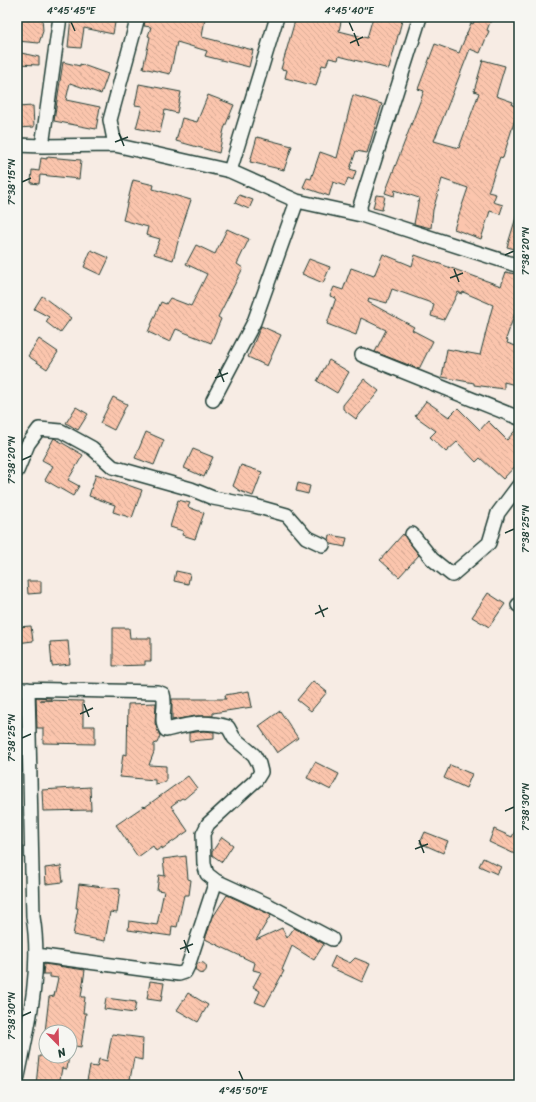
<svg xmlns="http://www.w3.org/2000/svg" width="536" height="1102" font-family="Sriracha,sans-serif">
<defs>
<pattern id="building-back-hatch" width="6" height="6" patternUnits="userSpaceOnUse"><rect width="6" height="6" fill="#fbc5ad"/><path d="M-1 5l2 2M0 0l6 6M5-1l2 2" fill="none" stroke="#d7aa95"/></pattern>
</defs>
<rect width="100%" height="100%" fill="#f7ece4"/>
<filter id="ink" filterUnits="userSpaceOnUse"><feTurbulence type="fractalNoise" baseFrequency=".025" numOctaves="2"/><feDisplacementMap in="SourceGraphic" scale="8" xChannelSelector="R" yChannelSelector="G"/><feConvolveMatrix kernelMatrix="1 2 1 2 8 2 1 2 1" color-interpolation-filters="sRGB"/></filter>
<g filter="url(#ink)">
<path fill="url(#building-back-hatch)" stroke="#1f3d34" d="M 17,17 L 42,17 L 43,31 L 39,43 L 17,41 Z
M 71,17 L 116,17 L 113,34 L 84,28 L 81,48 L 68,47 Z
M 146,17 L 205,18 L 202,37 L 253,50 L 249,67 L 205,56 L 207,51 L 177,42 L 170,74 L 143,68 L 150,37 L 148,36 L 151,27 L 144,26 Z
M 296,17 L 342,17 L 339,31 L 367,38 L 373,17 L 403,17 L 389,69 L 339,56 L 338,60 L 329,58 L 326,66 L 322,65 L 316,86 L 285,78 L 287,70 L 281,69 Z
M 476,17 L 492,17 L 487,30 L 489,31 L 480,53 L 470,49 L 434,141 L 459,148 L 479,93 L 474,91 L 483,60 L 505,66 L 496,96 L 513,102 L 512,105 L 519,108 L 519,120 L 515,119 L 503,158 L 500,157 L 488,192 L 496,194 L 493,202 L 503,205 L 500,214 L 490,211 L 481,239 L 454,229 L 468,188 L 442,179 L 433,210 L 431,228 L 414,224 L 419,198 L 395,190 L 394,196 L 385,193 L 424,91 L 418,89 L 435,44 L 459,53 L 471,23 L 473,24 Z
M 17,52 L 39,57 L 39,65 L 17,64 Z
M 63,62 L 80,66 L 80,64 L 108,74 L 101,94 L 70,83 L 66,100 L 100,107 L 96,129 L 54,121 Z
M 139,84 L 181,92 L 177,113 L 165,110 L 160,133 L 136,128 L 142,106 L 135,105 Z
M 208,95 L 234,105 L 224,129 L 219,153 L 176,141 L 182,118 L 197,122 Z
M 353,95 L 382,104 L 367,153 L 356,151 L 350,169 L 356,171 L 353,180 L 348,178 L 345,186 L 333,182 L 329,196 L 303,187 L 307,178 L 311,179 L 320,152 L 337,158 Z
M 33,106 L 34,127 L 17,128 L 17,107 Z
M 257,137 L 292,146 L 284,170 L 250,162 Z
M 47,157 L 81,160 L 79,179 L 40,175 L 39,184 L 31,183 L 32,170 L 39,171 L 41,158 L 47,159 Z
M 133,180 L 154,185 L 153,189 L 191,200 L 182,227 L 173,260 L 154,254 L 160,239 L 146,235 L 148,227 L 123,220 Z
M 239,195 L 253,200 L 249,209 L 235,203 Z
M 376,195 L 385,196 L 382,210 L 373,208 Z
M 517,214 L 519,215 L 519,250 L 507,247 Z
M 227,229 L 249,239 L 237,264 L 243,268 L 218,317 L 221,319 L 211,343 L 176,329 L 170,342 L 148,332 L 161,302 L 166,304 L 170,298 L 191,306 L 207,274 L 186,264 L 196,245 L 215,254 Z
M 91,250 L 109,258 L 101,275 L 84,267 Z
M 383,254 L 412,266 L 415,255 L 501,286 L 506,272 L 519,275 L 519,301 L 506,339 L 508,340 L 507,343 L 519,347 L 519,386 L 504,382 L 504,389 L 474,385 L 474,383 L 442,377 L 447,349 L 480,355 L 491,312 L 493,305 L 463,292 L 462,294 L 458,292 L 444,320 L 431,316 L 434,304 L 392,289 L 387,303 L 369,298 L 368,302 L 414,327 L 412,330 L 433,341 L 419,369 L 375,352 L 386,330 L 361,318 L 356,335 L 327,324 L 336,298 L 330,296 L 334,287 L 343,290 L 351,268 L 374,276 Z
M 309,259 L 330,267 L 323,283 L 302,274 Z
M 42,296 L 71,318 L 60,333 L 46,322 L 49,317 L 34,309 Z
M 261,326 L 281,335 L 267,366 L 248,357 Z
M 39,339 L 58,352 L 47,369 L 28,356 Z
M 329,360 L 349,372 L 337,393 L 317,381 Z
M 364,379 L 379,391 L 356,419 L 343,409 L 343,405 Z
M 113,397 L 127,404 L 114,430 L 100,423 Z
M 426,401 L 449,417 L 458,408 L 480,430 L 488,421 L 507,440 L 519,426 L 519,462 L 503,479 L 480,458 L 476,462 L 457,442 L 446,452 L 430,437 L 436,431 L 415,416 Z
M 76,407 L 88,414 L 78,430 L 66,423 Z
M 146,432 L 164,440 L 154,465 L 135,458 Z
M 54,438 L 83,455 L 68,480 L 79,486 L 73,496 L 45,480 L 53,466 L 42,460 Z
M 193,449 L 213,457 L 204,477 L 184,468 Z
M 241,465 L 262,472 L 253,496 L 240,491 L 233,486 Z
M 96,474 L 142,490 L 132,518 L 113,512 L 115,505 L 89,496 Z
M 298,483 L 310,486 L 308,494 L 296,491 Z
M 178,500 L 190,503 L 188,507 L 204,513 L 195,539 L 182,535 L 183,531 L 170,527 Z
M 403,534 L 419,555 L 399,577 L 380,560 Z
M 330,535 L 347,538 L 345,547 L 331,544 L 329,540 Z
M 176,571 L 190,574 L 188,584 L 174,581 Z
M 27,581 L 41,581 L 41,593 L 28,594 Z
M 488,593 L 505,604 L 489,627 L 472,617 Z
M 31,626 L 33,641 L 17,643 L 17,627 Z
M 113,628 L 129,628 L 130,638 L 151,638 L 151,661 L 145,661 L 145,665 L 113,666 Z
M 68,641 L 70,664 L 52,666 L 50,642 Z
M 313,681 L 327,692 L 311,711 L 297,700 Z
M 249,691 L 252,707 L 213,713 L 213,716 L 196,716 L 172,720 L 172,699 L 226,699 L 225,695 Z
M 36,697 L 51,698 L 51,700 L 40,700 L 83,701 L 83,726 L 95,726 L 95,744 L 43,743 L 43,728 L 37,728 Z
M 156,703 L 155,723 L 160,736 L 157,743 L 154,744 L 154,752 L 149,765 L 166,766 L 166,782 L 155,784 L 155,780 L 120,777 L 123,754 L 127,755 L 128,704 Z
M 280,711 L 298,738 L 277,753 L 259,726 Z
M 204,731 L 214,732 L 214,739 L 189,741 L 189,733 Z
M 315,762 L 339,774 L 331,790 L 307,778 Z
M 450,765 L 472,774 L 466,788 L 444,778 Z
M 188,776 L 197,788 L 184,799 L 182,798 L 171,806 L 188,831 L 162,849 L 162,847 L 156,851 L 153,846 L 138,857 L 116,825 L 144,806 L 145,807 Z
M 90,787 L 91,810 L 43,811 L 42,790 Z
M 519,823 L 519,856 L 489,842 L 494,829 L 512,837 Z
M 425,832 L 448,841 L 443,853 L 420,843 Z
M 222,837 L 233,845 L 222,862 L 212,855 L 212,852 Z
M 186,856 L 188,879 L 191,880 L 189,895 L 184,895 L 177,927 L 172,926 L 171,936 L 128,930 L 129,921 L 157,925 L 164,891 L 157,890 L 159,875 L 165,876 L 163,859 Z
M 483,858 L 501,867 L 497,874 L 479,866 Z
M 61,866 L 63,882 L 46,884 L 45,868 Z
M 79,884 L 120,889 L 117,913 L 110,912 L 105,941 L 73,935 L 78,908 L 76,908 Z
M 227,895 L 271,915 L 256,940 L 282,928 L 287,938 L 294,928 L 324,944 L 314,960 L 292,946 L 282,970 L 284,971 L 265,1006 L 255,1002 L 260,991 L 253,987 L 261,972 L 253,970 L 255,963 L 205,939 L 213,917 Z
M 335,956 L 350,963 L 355,958 L 370,964 L 362,982 L 330,967 Z
M195.5 968a5.5 5.5 0 1 1 11 0a5.5 5.5 0 1 1-11 0Z
M 44,964 L 85,970 L 81,997 L 85,997 L 83,1013 L 86,1013 L 81,1047 L 70,1045 L 70,1032 L 45,1032 L 49,997 L 54,996 L 58,978 L 50,977 L 50,974 L 43,974 Z
M 150,981 L 164,983 L 161,1001 L 147,999 Z
M 188,993 L 208,1005 L 198,1022 L 177,1010 Z
M 106,998 L 136,1002 L 134,1013 L 104,1009 Z
M 112,1034 L 143,1038 L 142,1060 L 134,1058 L 129,1085 L 86,1085 L 90,1066 L 97,1067 L 99,1059 L 107,1061 Z
M 39,1056 L 69,1056 L 67,1069 L 62,1068 L 59,1085 L 36,1085 Z"/>
<g fill="none" stroke-linecap="round" stroke-linejoin="round">
<defs>
<path id="minor" d="M 17,145 L 42,146 L 115,145 L 230,171 L 297,201 L 361,215 L 519,266
M 115,145 L 110,120 L 138,17
M 42,146 L 60,17
M 230,171 L 277,17
M 361,215 L 360,206 L 420,17
M 362,355 L 519,418
M 213,400 L 254,322 L 297,201
M 17,471 L 28,444 L 39,429 L 61,431 L 92,448 L 113,467 L 191,489 L 213,498 L 255,506 L 287,515 L 306,537 L 323,545
M 412,534 L 432,559 L 452,575 L 489,543 L 498,513 L 519,485
M 518,605 L 519,605
M 17,689 L 157,692 L 163,694 C 167,705 159,720 166,730 C 190,724 203,720 228,727 L 234,738 L 254,755 L 259,764 L 261,772 L 256,780 L 208,824 L 203,834 L 204,864 L 207,874 L 216,881 L 268,905 L 332,939
M 36,955 L 179,974 L 185,972 L 188,966 L 216,881
M 17,1081 C 28,1027 42,971 33,917 L 28,689"/>
</defs>
<use href="#minor" stroke="#1f3d34" stroke-width="16"/>
<use href="#minor" stroke="#f6f6f2" stroke-width="13"/>
</g>
</g>
<path fill="none" stroke="#1f3d34" stroke-width="1.5" d="M 71,22 L 75,31M 349,22 L 353,31M 354,33 L 359,46M 350,43 L 363,37M 119,133 L 124,146M 115,142 L 128,137M 22,182 L 31,178M 505,255 L 514,251M 454,269 L 459,282M 450,278 L 463,273M 219,369 L 224,382M 215,378 L 228,373M 22,460 L 31,456M 505,533 L 514,529M 319,605 L 324,617M 315,614 L 328,608M 84,704 L 89,717M 80,714 L 93,708M 22,738 L 31,734M 505,811 L 514,807M 419,840 L 424,853M 415,849 L 428,844M 184,940 L 189,953M 180,949 L 193,944M 22,1016 L 31,1012M 239,1071 L 243,1080"/>
<rect width="536" height="1102" fill="none" stroke="#f6f6f2" stroke-width="44"/>
<g transform="translate(58 1044) rotate(157)"><circle r="19" fill="#f6f6f2" stroke="#a0aca6"/>
<path d="M0-3L7 15L0 10L-7 15Z" fill="#d1495b"/>
<text y="-6" font-size="11" font-weight="bold" text-anchor="middle" fill="#1f3d34">N</text>
</g>
<rect x="22" y="22" width="492" height="1058" fill="none" stroke="#1f3d34" stroke-width="1.5"/>
<g font-size="10" text-anchor="middle" fill="#1f3d34">
<text x="71" y="14">4°45'45"E</text>
<text x="349" y="14">4°45'40"E</text>
<text transform="translate(11 182) rotate(-90)" y="4">7°38'15"N</text>
<text transform="translate(525 251) rotate(-90)" y="4">7°38'20"N</text>
<text transform="translate(11 460) rotate(-90)" y="4">7°38'20"N</text>
<text transform="translate(525 529) rotate(-90)" y="4">7°38'25"N</text>
<text transform="translate(11 738) rotate(-90)" y="4">7°38'25"N</text>
<text transform="translate(525 807) rotate(-90)" y="4">7°38'30"N</text>
<text transform="translate(11 1016) rotate(-90)" y="4">7°38'30"N</text>
<text x="243" y="1094">4°45'50"E</text>
</g>
</svg>
